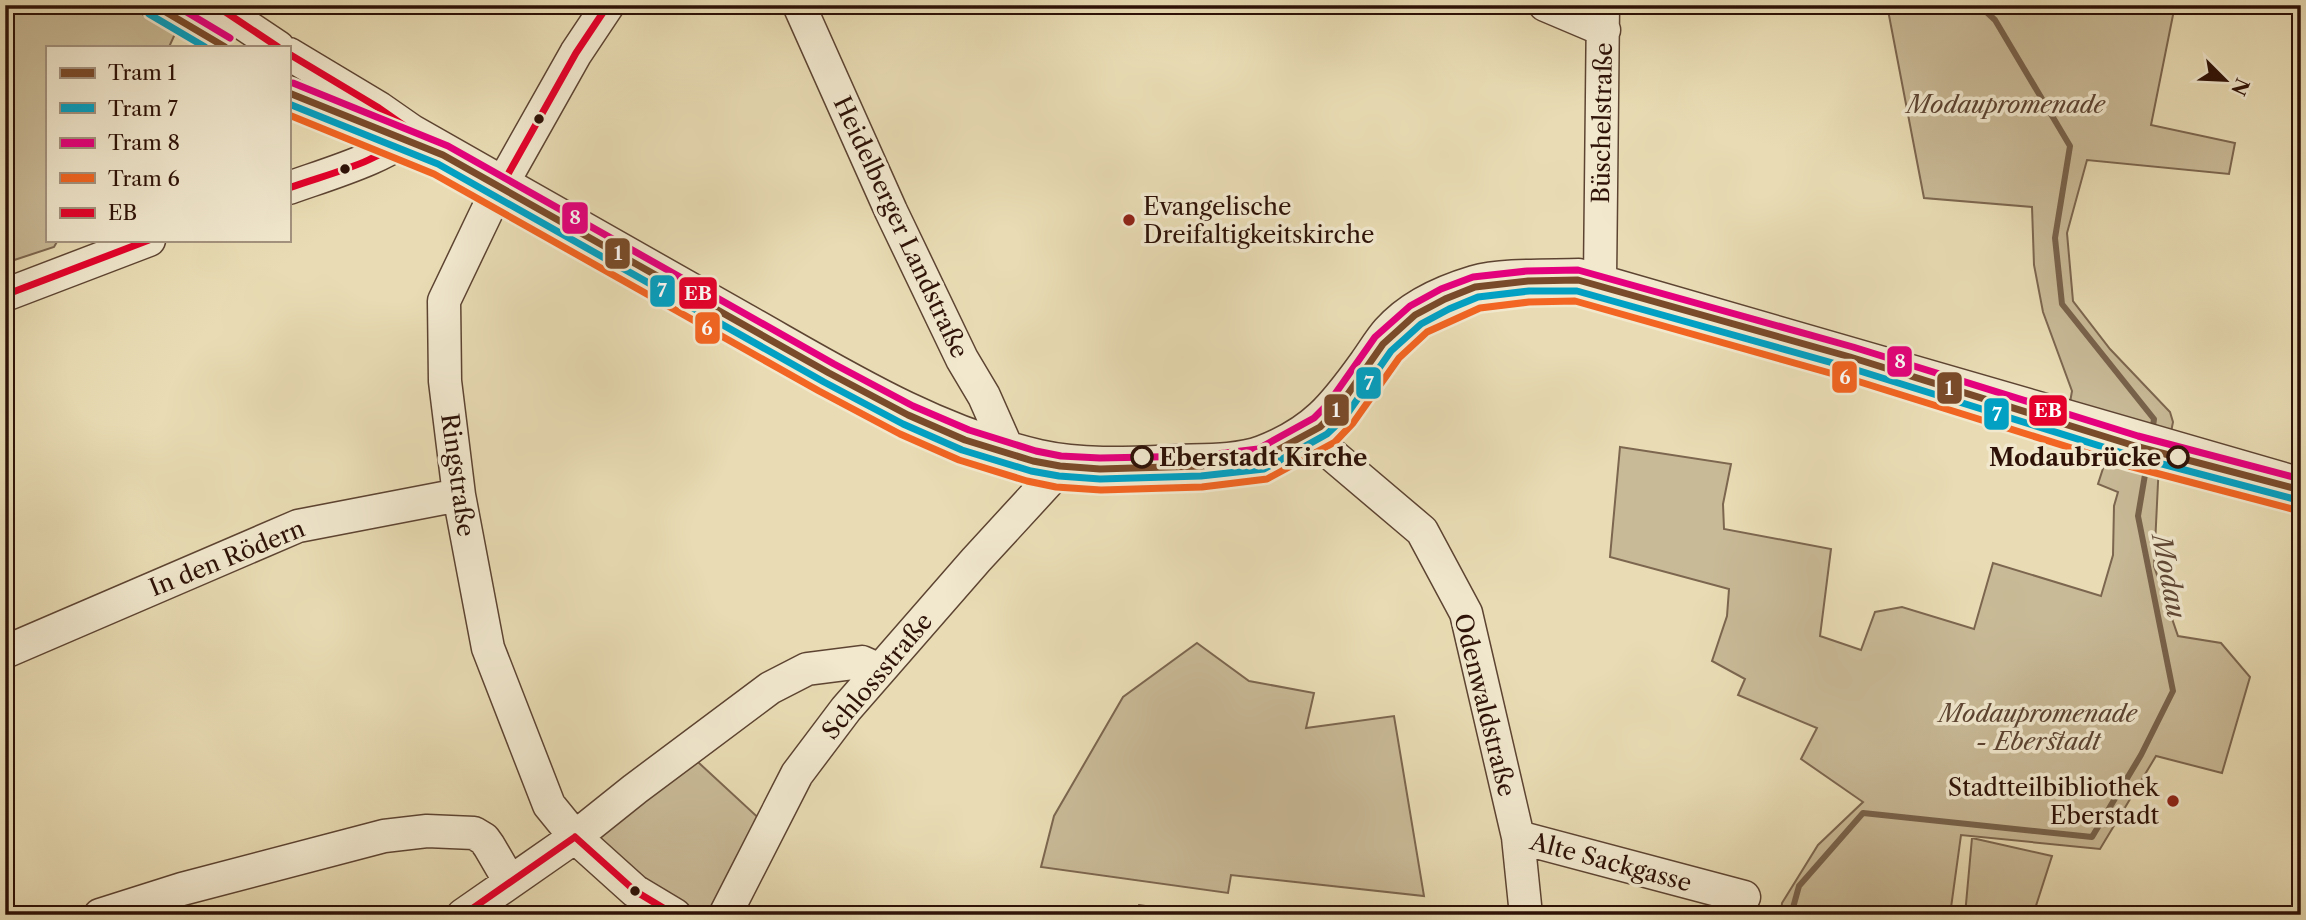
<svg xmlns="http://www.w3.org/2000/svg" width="2306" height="920" font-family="'Libre Caslon Text',serif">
<rect width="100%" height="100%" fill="#e9dcb4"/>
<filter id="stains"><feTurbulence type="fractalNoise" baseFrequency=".00286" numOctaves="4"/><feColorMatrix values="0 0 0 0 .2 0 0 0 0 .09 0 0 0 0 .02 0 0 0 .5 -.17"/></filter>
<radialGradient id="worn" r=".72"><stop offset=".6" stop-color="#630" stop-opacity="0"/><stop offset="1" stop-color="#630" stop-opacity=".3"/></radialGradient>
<path fill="#c9ba97" stroke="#7c664f" stroke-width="2" d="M 5,5 L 127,5 L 175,34 L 169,47 L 47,47 L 47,240 L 58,240 L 54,247 L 5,263 Z
M 1887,5 L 2175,5 L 2151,125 L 2235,143 L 2229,174 L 2087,160 L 2067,233 L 2073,301 L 2110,349 L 2170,412 L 2173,422 L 2171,432 L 2069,408 L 2072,391 L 2043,312 L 2034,265 L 2032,207 L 1924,198 Z
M 1620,447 L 1731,464 L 1723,504 L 1724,529 L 1831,549 L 1820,636 L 1861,650 L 1875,612 L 1902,607 L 1974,629 L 1993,563 L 2101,596 L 2113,555 L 2114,506 L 2118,492 L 2098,484 L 2108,453 L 2139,453 L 2159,462 L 2154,566 L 2178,636 L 2221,643 L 2250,677 L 2222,773 L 2156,756 L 2100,849 L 1961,835 L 1950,915 L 1781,915 L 1782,903 L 1818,845 L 1863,802 L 1801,759 L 1817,728 L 1738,695 L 1745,679 L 1712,661 L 1727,616 L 1729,589 L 1610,557 Z
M 1197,643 L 1249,681 L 1314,693 L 1306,728 L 1394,716 L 1424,896 L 1231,875 L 1228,893 L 1041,867 L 1054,816 L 1123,697 Z
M 686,751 L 764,823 L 723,915 L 675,915 L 575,837 Z
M 1972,838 L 2052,856 L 2033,915 L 1965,915 Z
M 1139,905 L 1204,915 L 1136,915 Z"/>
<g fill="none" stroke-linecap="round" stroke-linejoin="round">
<path stroke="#78624b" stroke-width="6" d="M 1979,5 L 1995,20 L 2070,146 L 2055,238 L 2062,304 L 2154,419 L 2152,433
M 1791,915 L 1799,886 L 1863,813 L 2092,837 L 2141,755 L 2173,691 L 2138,516 L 2149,451"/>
<defs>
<path id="minor" d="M 215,5 L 278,47
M 608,5 L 576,53 L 487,211 L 444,301 L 445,381 L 459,495 L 488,648 L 549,805 L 575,837 L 635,891 L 675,915
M 799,5 L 891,211 L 962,359 L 984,396 L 1007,448
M 1545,5 L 1604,30
M 289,54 L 379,108 L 412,131 C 521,193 631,255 740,317 C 836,371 930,431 1039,456 C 1084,466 1131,463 1177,461 C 1203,460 1238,461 1262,452 C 1314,432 1334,406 1365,363 C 1373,352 1380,340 1388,331 C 1409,307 1444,291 1474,282 C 1502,274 1549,276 1579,275 L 2301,484
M 289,188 C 318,177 396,155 412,131
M 1600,280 L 1603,5
M 5,295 L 149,240
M 1304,431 L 1422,531 L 1466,613 L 1518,837 L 1526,915
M 5,652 L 298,526 L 459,495
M 1518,837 L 1744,897
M 100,915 L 182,889 L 384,836 L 427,831 L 474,833 L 484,839 L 489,846 L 510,882
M 463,915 L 575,837 L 635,789 L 770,688 L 807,669 L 862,662 L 880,670
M 725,915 L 797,774 L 846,709 L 976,560 L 1056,473 L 1063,461"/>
</defs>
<use href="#minor" stroke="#5d4432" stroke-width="35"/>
<use href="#minor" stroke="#f1e8ce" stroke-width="32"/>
<path stroke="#2e1207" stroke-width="2" d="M 141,5 L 151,14"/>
<defs>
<path id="bus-1" d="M 215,5 L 278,47
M 289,54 L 379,108 L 412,131 L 848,378 C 914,413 985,450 1059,460 C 1098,465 1137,463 1176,461 C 1227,459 1268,459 1311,425 C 1342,401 1360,366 1384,336 C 1432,275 1510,276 1579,275 L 2301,484
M 503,183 L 576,53 L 608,5
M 289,188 C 330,173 381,163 412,131
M 5,295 L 149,240
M 575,837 L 635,891 L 675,915
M 463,915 L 575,837"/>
</defs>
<use href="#bus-1" stroke="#f1e8ce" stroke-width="12"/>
<use href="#bus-1" stroke="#e4002b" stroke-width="7"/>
<defs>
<path id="tram-1" d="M 154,5 L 225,47
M 289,93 L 443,155 L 829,373 L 908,415 L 965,440 L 1033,461 L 1060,466 L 1100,469 L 1201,466 L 1261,459 L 1320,427 L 1336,411 L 1383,344 L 1415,315 L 1445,299 L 1475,287 L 1528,281 L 1578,280 L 1850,357 L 2135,446 L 2301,490"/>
<path id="tram-2" d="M 149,14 L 205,47
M 289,104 L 438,164 L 824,382 L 903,424 L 962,450 L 1031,471 L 1059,476 L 1100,479 L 1201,476 L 1264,469 L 1327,434 L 1345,417 L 1391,351 L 1421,324 L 1449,309 L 1478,297 L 1529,291 L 1577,291 L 1847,367 L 2132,456 L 2298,500"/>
<path id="tram-3" d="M 175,5 L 230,38
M 293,83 L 448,146 L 834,364 L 913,406 L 969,430 L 1036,451 L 1061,456 L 1100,458 L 1200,456 L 1258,449 L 1314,418 L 1328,404 L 1375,337 L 1410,306 L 1441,289 L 1473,277 L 1527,271 L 1578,270 L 1853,347 L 2138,436 L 2301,479"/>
<path id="tram-4" d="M 289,115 L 434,174 L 819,391 L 900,434 L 959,460 L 1027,481 L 1056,487 L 1101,490 L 1202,487 L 1267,479 L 1335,442 L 1353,423 L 1399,358 L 1427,332 L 1480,308 L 1529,302 L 1575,301 L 1844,377 L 2129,466 L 2296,510"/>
</defs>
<use href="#tram-1" stroke="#f1e8ce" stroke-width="12"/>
<use href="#tram-2" stroke="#f1e8ce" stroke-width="12"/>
<use href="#tram-3" stroke="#f1e8ce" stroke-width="12"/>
<use href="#tram-4" stroke="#f1e8ce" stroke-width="12"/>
<use href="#tram-1" stroke="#7a4b2a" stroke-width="7"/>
<use href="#tram-2" stroke="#02a1c4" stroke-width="7"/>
<use href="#tram-3" stroke="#e5007d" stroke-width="7"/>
<use href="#tram-4" stroke="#f26522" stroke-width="7"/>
</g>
<g fill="#2e1207" stroke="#f1e8ce" stroke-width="2.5">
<circle cx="539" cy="119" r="6"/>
<circle cx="345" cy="169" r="6"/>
<circle cx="635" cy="891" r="6"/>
</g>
<g fill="#8f2418" stroke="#f1e8ce" stroke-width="2.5">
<circle cx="1129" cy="220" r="7"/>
<circle cx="2173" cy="801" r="7"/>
</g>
<g fill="#f1e8ce" stroke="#2e1207" stroke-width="3.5">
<circle cx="1142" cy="457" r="10"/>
<circle cx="2178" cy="457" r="10"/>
</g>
<g text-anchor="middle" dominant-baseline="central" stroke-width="7" stroke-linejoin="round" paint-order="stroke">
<g font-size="24" font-style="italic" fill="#5c4432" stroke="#f1e8ce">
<text x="2006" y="104">Modaupromenade</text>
<text x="2038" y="713">Modaupromenade<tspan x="2038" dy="28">- Eberstadt</tspan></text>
</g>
<g font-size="24" fill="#2e1207" stroke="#f1e8ce">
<text transform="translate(1602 123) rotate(-89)">Büschelstraße</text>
<text transform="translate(901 227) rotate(65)">Heidelberger Landstraße</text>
<text transform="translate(458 475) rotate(82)">Ringstraße</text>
<text transform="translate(227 558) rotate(-22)">In den Rödern</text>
<text transform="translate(877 676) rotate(-50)">Schlossstraße</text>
<text transform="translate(1485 705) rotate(76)">Odenwaldstraße</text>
<text transform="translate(1611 862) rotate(15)">Alte Sackgasse</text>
</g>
<g font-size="24" fill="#2e1207" stroke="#f1e8ce" text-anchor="start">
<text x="1143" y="206">Evangelische<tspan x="1143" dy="28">Dreifaltigkeitskirche</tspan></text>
<text x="2159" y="787" text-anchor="end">Stadtteilbibliothek<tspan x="2159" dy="28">Eberstadt</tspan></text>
</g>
<g font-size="24" font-weight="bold" fill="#2e1207" stroke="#f1e8ce" text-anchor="start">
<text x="1159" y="457">Eberstadt Kirche</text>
<text x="2161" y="457" text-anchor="end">Modaubrücke</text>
</g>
<g font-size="26" font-style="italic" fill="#5f4735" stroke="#f1e8ce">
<text transform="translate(2169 576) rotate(79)">Modau</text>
</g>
</g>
<g stroke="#f1e8ce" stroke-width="2.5">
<rect x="561" y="201" width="28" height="34" rx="7" fill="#e5007d"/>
<rect x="604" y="237" width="27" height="33" rx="7" fill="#7a4b2a"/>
<rect x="649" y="274" width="27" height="34" rx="7" fill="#02a1c4"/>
<rect x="678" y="276" width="40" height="34" rx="7" fill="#e4002b"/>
<rect x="694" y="311" width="27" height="34" rx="7" fill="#f26522"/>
<rect x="1886" y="345" width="27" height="33" rx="7" fill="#e5007d"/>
<rect x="1831" y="360" width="27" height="34" rx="7" fill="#f26522"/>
<rect x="1355" y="366" width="27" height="34" rx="7" fill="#02a1c4"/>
<rect x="1936" y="371" width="27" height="34" rx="7" fill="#7a4b2a"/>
<rect x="1323" y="393" width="27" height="34" rx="7" fill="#7a4b2a"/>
<rect x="2028" y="394" width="40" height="33" rx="7" fill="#e4002b"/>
<rect x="1983" y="397" width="27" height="34" rx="7" fill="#02a1c4"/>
</g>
<g font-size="19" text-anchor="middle" font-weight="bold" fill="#fff">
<text x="575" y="224">8</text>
<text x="618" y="260">1</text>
<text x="662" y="297">7</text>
<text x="698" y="300">EB</text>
<text x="707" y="335">6</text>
<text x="1900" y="368">8</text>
<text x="1845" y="384">6</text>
<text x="1369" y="390">7</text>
<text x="1949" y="395">1</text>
<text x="1336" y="417">1</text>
<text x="2048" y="417">EB</text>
<text x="1997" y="421">7</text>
</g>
<rect width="2306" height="920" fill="none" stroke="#e9dcb4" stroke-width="28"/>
<rect x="7" y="7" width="2292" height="906" fill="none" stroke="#2e1207" stroke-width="3.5"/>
<rect x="14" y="14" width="2278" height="892" fill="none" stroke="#2e1207" stroke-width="2"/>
<rect x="46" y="46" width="245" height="196" fill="#f1e8ce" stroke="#a3927e" stroke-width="2"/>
<rect x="60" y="68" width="35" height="10" fill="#7a4b2a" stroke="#a3927e" stroke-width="2"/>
<text x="108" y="80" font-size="21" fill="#2e1207">Tram 1</text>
<rect x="60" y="103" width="35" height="10" fill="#02a1c4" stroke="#a3927e" stroke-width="2"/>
<text x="108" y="116" font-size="21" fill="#2e1207">Tram 7</text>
<rect x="60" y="138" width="35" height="10" fill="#e5007d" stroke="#a3927e" stroke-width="2"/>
<text x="108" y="150" font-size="21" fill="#2e1207">Tram 8</text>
<rect x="60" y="173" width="35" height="10" fill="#f26522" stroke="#a3927e" stroke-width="2"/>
<text x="108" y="186" font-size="21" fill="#2e1207">Tram 6</text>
<rect x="60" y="208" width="35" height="10" fill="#e4002b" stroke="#a3927e" stroke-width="2"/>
<text x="108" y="220" font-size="21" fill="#2e1207">EB</text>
<g transform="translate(2225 80) rotate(114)" stroke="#f1e8ce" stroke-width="5" paint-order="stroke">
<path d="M0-5L12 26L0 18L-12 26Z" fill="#2e1207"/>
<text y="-10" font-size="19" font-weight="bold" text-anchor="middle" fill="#2e1207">N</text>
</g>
<rect width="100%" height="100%" filter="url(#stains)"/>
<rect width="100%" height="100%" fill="url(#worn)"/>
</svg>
